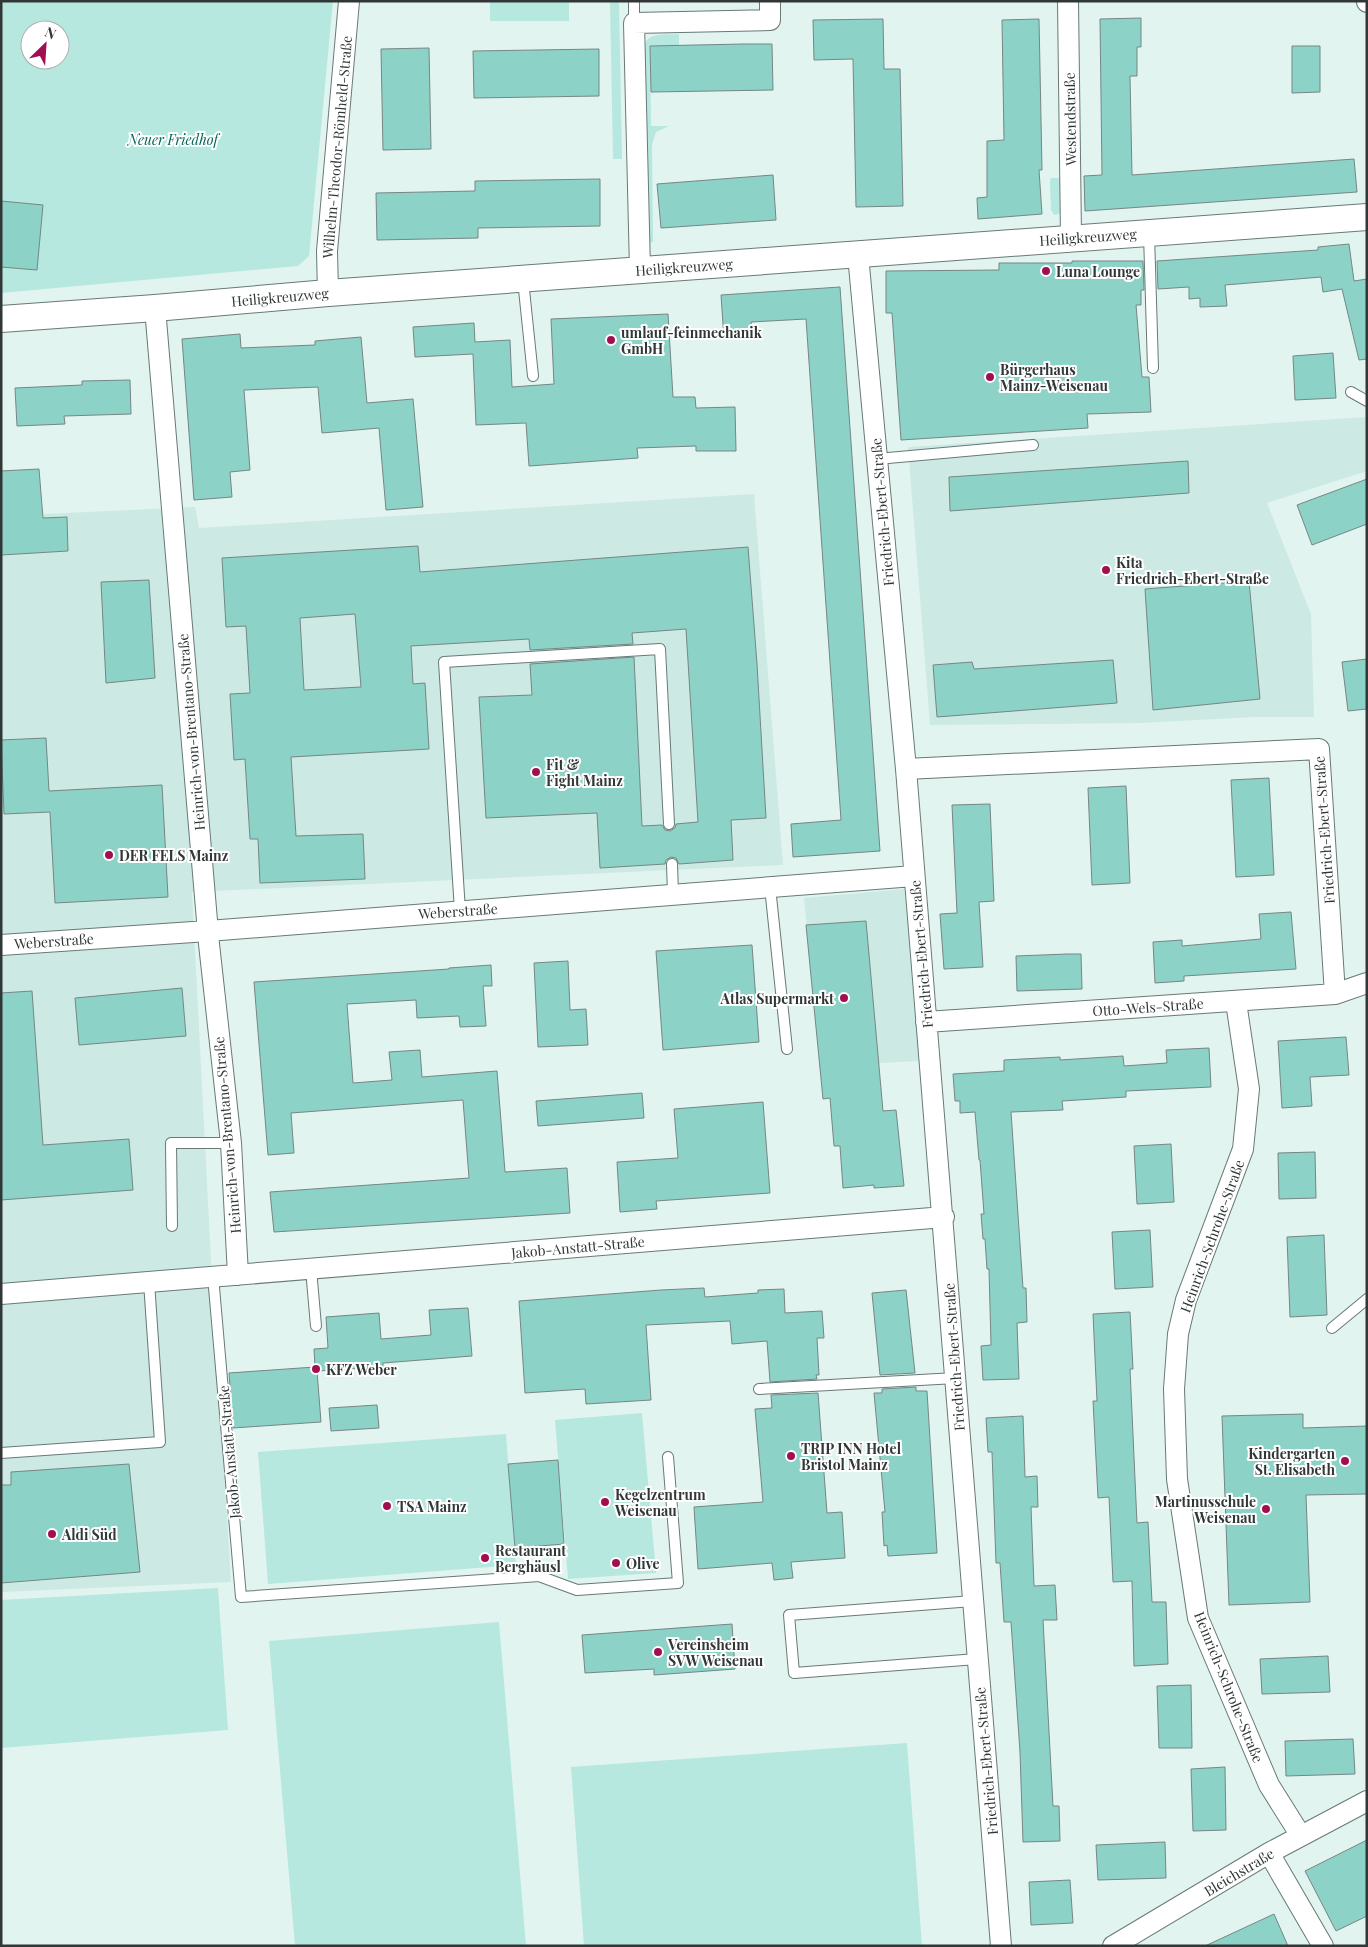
<svg xmlns="http://www.w3.org/2000/svg" width="1368" height="1947" font-family="'Playfair Display',serif">
<rect width="100%" height="100%" fill="#e1f4f0"/>
<path fill="#cde9e3" d="M 1367,417 L 1367,471 L 1267,503 L 1311,614 L 1314,717 L 1254,717 L 1141,723 L 930,725 L 908,447 Z
M 754,494 L 783,865 L 192,892 L 212,1280 L 231,1582 L 1,1592 L 1,516 L 195,507 L 199,528 Z
M 905,889 L 919,1061 L 821,1066 L 804,898 Z"/>
<path fill="#b6e8df" fill-rule="evenodd" d="M 1,1 L 333,1 L 309,256 L 298,266 L 1,293 ZM 30,30 L 60,30 L 60,60 L 30,60 Z
M 490,1 L 569,1 L 569,21 L 490,21 Z
M 610,1 L 619,1 L 622,159 L 613,159 Z
M 679,34 L 679,45 L 650,46 L 651,126 L 669,126 L 656,132 L 652,144 L 653,242 L 648,243 L 644,46 C 648,31 667,35 679,34 Z
M 1051,178 L 1058,178 L 1061,181 L 1062,210 L 1059,214 L 1054,215 L 1051,210 L 1050,182 Z
M 642,1413 L 656,1573 L 568,1579 L 555,1420 Z
M 506,1434 L 516,1565 L 268,1584 L 258,1452 Z
M 218,1588 L 228,1730 L 1,1748 L 1,1600 Z
M 499,1622 L 526,1946 L 295,1946 L 269,1641 Z
M 907,1743 L 922,1946 L 584,1946 L 571,1767 Z"/>
<path fill="#8dd2c6" stroke="#758784" fill-rule="evenodd" d="M 1141,18 L 1141,47 L 1137,47 L 1137,76 L 1130,76 L 1132,175 L 1354,159 L 1357,192 L 1085,211 L 1084,176 L 1102,175 L 1100,19 Z
M 883,19 L 884,69 L 900,69 L 903,206 L 856,207 L 853,59 L 814,60 L 813,20 Z
M 1039,19 L 1042,170 L 1039,170 L 1042,214 L 978,219 L 977,198 L 987,197 L 987,141 L 1004,140 L 1002,20 Z
M 743,44 L 772,44 L 773,90 L 651,92 L 650,46 Z
M 1292,46 L 1320,46 L 1320,92 L 1292,93 Z
M 429,48 L 431,149 L 383,150 L 381,49 Z
M 599,49 L 599,96 L 474,98 L 473,51 Z
M 773,175 L 776,220 L 661,228 L 657,184 Z
M 600,179 L 600,226 L 478,228 L 478,238 L 377,240 L 376,193 L 475,191 L 475,181 Z
M 1,201 L 43,205 L 37,270 L 1,267 Z
M 1349,244 L 1354,281 L 1367,279 L 1367,359 L 1359,360 L 1342,289 L 1323,292 L 1321,277 L 1225,285 L 1227,306 L 1200,307 L 1200,298 L 1189,299 L 1189,287 L 1158,289 L 1157,261 L 1318,250 L 1318,247 Z
M 1072,261 L 1143,261 L 1144,290 L 1141,290 L 1141,305 L 1136,305 L 1142,377 L 1149,377 L 1151,412 L 1087,414 L 1088,428 L 901,440 L 892,313 L 886,313 L 886,271 L 999,270 L 999,263 L 1072,263 Z
M 840,287 L 880,851 L 793,857 L 791,824 L 841,820 L 806,319 L 751,322 L 752,338 L 724,339 L 721,295 Z
M 668,314 L 673,397 L 695,397 L 696,408 L 735,407 L 736,451 L 696,451 L 696,446 L 637,448 L 638,458 L 529,466 L 526,423 L 476,425 L 473,354 L 415,357 L 413,327 L 474,323 L 475,342 L 510,340 L 512,387 L 554,384 L 551,319 Z
M 240,334 L 241,348 L 315,345 L 315,341 L 361,337 L 367,403 L 413,399 L 423,507 L 386,510 L 379,428 L 322,433 L 318,387 L 244,390 L 250,470 L 230,472 L 232,497 L 194,500 L 182,339 Z
M 1333,353 L 1336,398 L 1295,400 L 1293,356 Z
M 130,380 L 131,414 L 64,416 L 65,424 L 17,426 L 15,388 L 82,385 L 82,381 Z
M 1188,461 L 1189,493 L 950,511 L 949,477 Z
M 39,469 L 43,518 L 67,517 L 68,551 L 1,555 L 1,471 Z
M 1367,479 L 1367,524 L 1312,545 L 1297,505 Z
M 418,546 L 420,572 L 748,547 L 757,664 L 766,818 L 731,820 L 733,860 L 679,864 L 676,858 L 671,857 L 666,860 L 665,864 L 600,868 L 597,813 L 486,818 L 479,697 L 532,695 L 530,664 L 634,657 L 642,826 L 662,825 L 665,830 L 670,831 L 675,828 L 676,824 L 698,822 L 686,629 L 632,633 L 633,644 L 530,650 L 529,639 L 411,646 L 413,684 L 425,683 L 429,749 L 291,757 L 296,836 L 363,834 L 365,879 L 260,883 L 258,839 L 250,839 L 245,759 L 234,760 L 230,694 L 250,693 L 246,626 L 226,627 L 222,558 ZM 355,614 L 361,687 L 304,690 L 300,618 Z
M 149,580 L 155,678 L 106,683 L 101,582 Z
M 1249,581 L 1260,699 L 1153,710 L 1145,589 Z
M 1367,659 L 1367,709 L 1348,711 L 1342,662 Z
M 1113,660 L 1117,703 L 937,717 L 933,665 L 972,662 L 974,669 Z
M 46,738 L 49,791 L 162,785 L 168,897 L 55,903 L 50,812 L 4,814 L 1,740 Z
M 1269,778 L 1274,875 L 1236,877 L 1231,780 Z
M 1126,786 L 1130,883 L 1092,885 L 1088,788 Z
M 990,804 L 994,901 L 979,902 L 983,967 L 944,969 L 940,914 L 957,913 L 952,805 Z
M 1291,912 L 1296,969 L 1184,976 L 1184,981 L 1155,983 L 1153,942 L 1182,940 L 1182,946 L 1261,939 L 1259,914 Z
M 866,921 L 883,1111 L 896,1110 L 904,1186 L 874,1188 L 874,1185 L 843,1188 L 840,1146 L 834,1146 L 830,1098 L 823,1099 L 806,925 Z
M 752,945 L 759,1042 L 663,1050 L 656,951 Z
M 1067,954 L 1081,954 L 1082,989 L 1017,991 L 1016,956 Z
M 568,961 L 570,1010 L 586,1009 L 588,1045 L 538,1047 L 534,963 Z
M 491,965 L 492,986 L 483,986 L 486,1026 L 460,1027 L 459,1016 L 417,1018 L 416,1000 L 347,1004 L 353,1083 L 392,1080 L 389,1052 L 420,1050 L 422,1077 L 497,1071 L 505,1172 L 567,1168 L 570,1213 L 274,1232 L 270,1192 L 469,1178 L 463,1100 L 291,1113 L 294,1153 L 268,1155 L 254,982 L 449,969 L 449,968 Z
M 182,988 L 186,1036 L 79,1045 L 75,998 Z
M 32,991 L 43,1145 L 129,1139 L 133,1190 L 1,1200 L 1,993 Z
M 1346,1037 L 1349,1075 L 1310,1077 L 1312,1106 L 1282,1108 L 1278,1041 Z
M 1209,1048 L 1211,1087 L 1126,1091 L 1126,1097 L 1062,1101 L 1063,1110 L 1011,1112 L 1023,1288 L 1026,1288 L 1027,1322 L 1017,1323 L 1019,1379 L 983,1380 L 981,1346 L 991,1345 L 989,1269 L 987,1269 L 985,1239 L 983,1239 L 981,1214 L 984,1214 L 980,1160 L 979,1160 L 975,1112 L 960,1113 L 960,1101 L 955,1101 L 953,1074 L 1004,1071 L 1004,1060 L 1060,1057 L 1060,1060 L 1123,1056 L 1124,1066 L 1167,1063 L 1166,1050 Z
M 642,1093 L 644,1118 L 538,1126 L 536,1101 Z
M 763,1102 L 770,1193 L 656,1201 L 657,1209 L 620,1212 L 617,1162 L 678,1158 L 674,1109 Z
M 1171,1144 L 1174,1202 L 1137,1204 L 1134,1146 Z
M 1315,1152 L 1316,1198 L 1279,1199 L 1278,1153 Z
M 1150,1230 L 1153,1287 L 1115,1289 L 1112,1232 Z
M 1324,1235 L 1327,1315 L 1290,1317 L 1287,1237 Z
M 704,1288 L 705,1297 L 758,1293 L 758,1290 L 784,1289 L 785,1313 L 822,1311 L 824,1338 L 817,1338 L 819,1375 L 816,1375 L 817,1379 L 770,1382 L 767,1341 L 732,1344 L 730,1321 L 646,1325 L 651,1400 L 586,1404 L 585,1389 L 525,1393 L 519,1301 L 661,1290 Z
M 906,1290 L 915,1373 L 880,1375 L 872,1293 Z
M 468,1308 L 472,1356 L 383,1363 L 383,1367 L 317,1371 L 321,1422 L 233,1428 L 229,1373 L 315,1367 L 314,1349 L 328,1348 L 326,1317 L 379,1313 L 381,1339 L 431,1335 L 429,1310 Z
M 1130,1312 L 1133,1369 L 1130,1369 L 1137,1523 L 1148,1522 L 1152,1602 L 1166,1602 L 1168,1664 L 1134,1666 L 1132,1581 L 1113,1582 L 1109,1497 L 1098,1498 L 1093,1401 L 1097,1401 L 1093,1314 Z
M 916,1387 L 916,1391 L 927,1391 L 937,1553 L 888,1556 L 887,1545 L 884,1546 L 882,1512 L 885,1512 L 874,1393 L 882,1393 L 882,1389 Z
M 818,1393 L 827,1513 L 842,1512 L 845,1558 L 791,1562 L 793,1578 L 774,1580 L 772,1563 L 698,1569 L 694,1507 L 763,1502 L 755,1409 L 772,1408 L 771,1395 Z
M 377,1405 L 379,1428 L 331,1431 L 329,1408 Z
M 1303,1414 L 1303,1428 L 1367,1426 L 1367,1494 L 1306,1495 L 1310,1602 L 1229,1605 L 1222,1416 Z
M 1023,1416 L 1025,1477 L 1037,1476 L 1038,1507 L 1031,1507 L 1034,1586 L 1055,1585 L 1057,1620 L 1043,1620 L 1053,1806 L 1059,1806 L 1060,1841 L 1023,1842 L 1020,1752 L 1011,1622 L 1004,1622 L 1000,1563 L 996,1563 L 992,1452 L 988,1452 L 986,1418 Z
M 558,1460 L 564,1544 L 515,1548 L 508,1464 Z
M 129,1464 L 140,1572 L 1,1583 L 1,1485 L 11,1485 L 11,1472 Z
M 732,1624 L 735,1669 L 654,1675 L 654,1669 L 585,1673 L 582,1635 Z
M 1328,1656 L 1330,1692 L 1262,1694 L 1260,1659 Z
M 1191,1685 L 1192,1748 L 1159,1748 L 1157,1686 Z
M 1353,1739 L 1355,1774 L 1286,1776 L 1285,1741 Z
M 1225,1767 L 1226,1830 L 1193,1831 L 1191,1769 Z
M 1367,1840 L 1367,1916 L 1336,1931 L 1305,1871 Z
M 1165,1842 L 1166,1878 L 1098,1880 L 1096,1845 Z
M 1070,1880 L 1073,1923 L 1031,1925 L 1029,1882 Z
M 1274,1914 L 1288,1946 L 1205,1946 Z"/>
<g fill="none" stroke-linecap="round" stroke-linejoin="round">
<defs>
<path id="service" d="M 634,1 L 634,23
M 1149,234 L 1153,368
M 523,280 L 533,376
M 1351,392 L 1367,401
M 877,459 L 1033,445
M 672,864 L 673,894
M 770,887 L 787,1049
M 460,911 L 444,662 L 660,649 L 669,824
M 172,1226 L 171,1143 L 231,1143
M 311,1269 L 316,1326
M 213,1276 L 241,1597 L 539,1576 L 577,1590 L 678,1583 L 668,1457
M 1332,1328 L 1367,1299
M 759,1389 L 956,1378
M 1,1453 L 160,1442 L 149,1282
M 973,1601 L 789,1615 L 794,1673 L 977,1659"/>
<path id="minor" d="M 1068,1 L 1071,237
M 1367,1 L 1367,2
M 858,255 L 906,769 L 1001,1946
M 640,270 L 634,23 L 770,20 L 770,1
M 328,293 L 327,251 L 349,1
M 155,308 L 209,944 L 231,1143 L 238,1275
M 906,769 L 1319,749 L 1335,994
M 1,945 L 208,931 L 914,876
M 1236,1002 L 1249,1089 L 1243,1149 L 1186,1300 L 1178,1334 L 1174,1389 L 1177,1479 L 1198,1618 L 1269,1785 L 1301,1836
M 926,1022 L 1335,994 L 1367,983
M 1,1294 L 944,1217
M 1269,1853 L 1323,1946
M 1113,1946 L 1269,1853 L 1367,1801"/>
<path id="tertiary" d="M 1,319 L 155,308 L 328,293 L 1367,217"/>
</defs>
<use href="#service" stroke="#687976" stroke-width="12"/>
<use href="#minor" stroke="#687976" stroke-width="22"/>
<use href="#tertiary" stroke="#687976" stroke-width="28"/>
<use href="#service" stroke="#fff" stroke-width="10"/>
<use href="#minor" stroke="#fff" stroke-width="20"/>
<use href="#tertiary" stroke="#fff" stroke-width="26"/>
</g>
<g fill="#a20f51" stroke="#fff" stroke-width="2">
<circle cx="1046" cy="271" r="5"/>
<circle cx="611" cy="340" r="5"/>
<circle cx="990" cy="377" r="5"/>
<circle cx="1106" cy="570" r="5"/>
<circle cx="536" cy="772" r="5"/>
<circle cx="109" cy="855" r="5"/>
<circle cx="844" cy="998" r="5"/>
<circle cx="316" cy="1369" r="5"/>
<circle cx="791" cy="1456" r="5"/>
<circle cx="1345" cy="1461" r="5"/>
<circle cx="605" cy="1502" r="5"/>
<circle cx="387" cy="1506" r="5"/>
<circle cx="1266" cy="1509" r="5"/>
<circle cx="52" cy="1534" r="5"/>
<circle cx="485" cy="1558" r="5"/>
<circle cx="616" cy="1563" r="5"/>
<circle cx="658" cy="1652" r="5"/>
</g>
<g text-anchor="middle" dominant-baseline="central" stroke-width="4" stroke-linejoin="round" paint-order="stroke">
<g font-size="14" fill="#303736" stroke="#fff">
<text transform="translate(1070 119) rotate(-91)">Westendstraße</text>
<text transform="translate(337 147) rotate(-85)">Wilhelm-Theodor-Römheld-Straße</text>
<text transform="translate(1088 237) rotate(-4)">Heiligkreuzweg</text>
<text transform="translate(684 267) rotate(-4)">Heiligkreuzweg</text>
<text transform="translate(280 297) rotate(-5)">Heiligkreuzweg</text>
<text transform="translate(882 512) rotate(-95)">Friedrich-Ebert-Straße</text>
<text transform="translate(191 732) rotate(-95)">Heinrich-von-Brentano-Straße</text>
<text transform="translate(1324 830) rotate(-94)">Friedrich-Ebert-Straße</text>
<text transform="translate(458 911) rotate(-4)">Weberstraße</text>
<text transform="translate(54 941) rotate(-4)">Weberstraße</text>
<text transform="translate(921 954) rotate(-95)">Friedrich-Ebert-Straße</text>
<text transform="translate(1148 1007) rotate(-4)">Otto-Wels-Straße</text>
<text transform="translate(227 1135) rotate(-95)">Heinrich-von-Brentano-Straße</text>
<text transform="translate(1212 1236) rotate(-70)">Heinrich-Schrohe-Straße</text>
<text transform="translate(578 1247) rotate(-5)">Jakob-Anstatt-Straße</text>
<text transform="translate(954 1357) rotate(-94)">Friedrich-Ebert-Straße</text>
<text transform="translate(229 1452) rotate(-95)">Jakob-Anstatt-Straße</text>
<text transform="translate(1229 1687) rotate(68)">Heinrich-Schrohe-Straße</text>
<text transform="translate(986 1761) rotate(-95)">Friedrich-Ebert-Straße</text>
<text transform="translate(1239 1872) rotate(-31)">Bleichstraße</text>
</g>
<g font-size="14" font-style="italic" fill="#006459" stroke="#fff">
<text x="173" y="139">Neuer Friedhof</text>
</g>
<g font-size="14" font-weight="bold" fill="#303736" stroke="#fff" text-anchor="start">
<text x="1056" y="271">Luna Lounge</text>
<text x="621" y="332">umlauf-feinmechanik<tspan x="621" dy="16">GmbH</tspan></text>
<text x="1000" y="369">Bürgerhaus<tspan x="1000" dy="16">Mainz-Weisenau</tspan></text>
<text x="1116" y="562">Kita<tspan x="1116" dy="16">Friedrich-Ebert-Straße</tspan></text>
<text x="546" y="764">Fit &amp;<tspan x="546" dy="16">Fight Mainz</tspan></text>
<text x="119" y="855">DER FELS Mainz</text>
<text x="834" y="998" text-anchor="end">Atlas Supermarkt</text>
<text x="326" y="1369">KFZ Weber</text>
<text x="801" y="1448">TRIP INN Hotel<tspan x="801" dy="16">Bristol Mainz</tspan></text>
<text x="1335" y="1453" text-anchor="end">Kindergarten<tspan x="1335" dy="16">St. Elisabeth</tspan></text>
<text x="615" y="1494">Kegelzentrum<tspan x="615" dy="16">Weisenau</tspan></text>
<text x="1256" y="1501" text-anchor="end">Martinusschule<tspan x="1256" dy="16">Weisenau</tspan></text>
<text x="397" y="1506">TSA Mainz</text>
<text x="62" y="1534">Aldi Süd</text>
<text x="495" y="1550">Restaurant<tspan x="495" dy="16">Berghäusl</tspan></text>
<text x="626" y="1563">Olive</text>
<text x="668" y="1644">Vereinsheim<tspan x="668" dy="16">SVW Weisenau</tspan></text>
</g>
</g>
<rect width="1368" height="1947" fill="none" stroke="#303736" stroke-width="5"/>
<g transform="translate(45 45) rotate(25)"><circle r="24" fill="#ffffff" stroke="#acafaf"/>
<path d="M0-4L9 19L0 12L-9 19Z" fill="#a20f51"/>
<text y="-8" font-size="14" font-weight="bold" text-anchor="middle" fill="#303736">N</text>
</g>
</svg>
